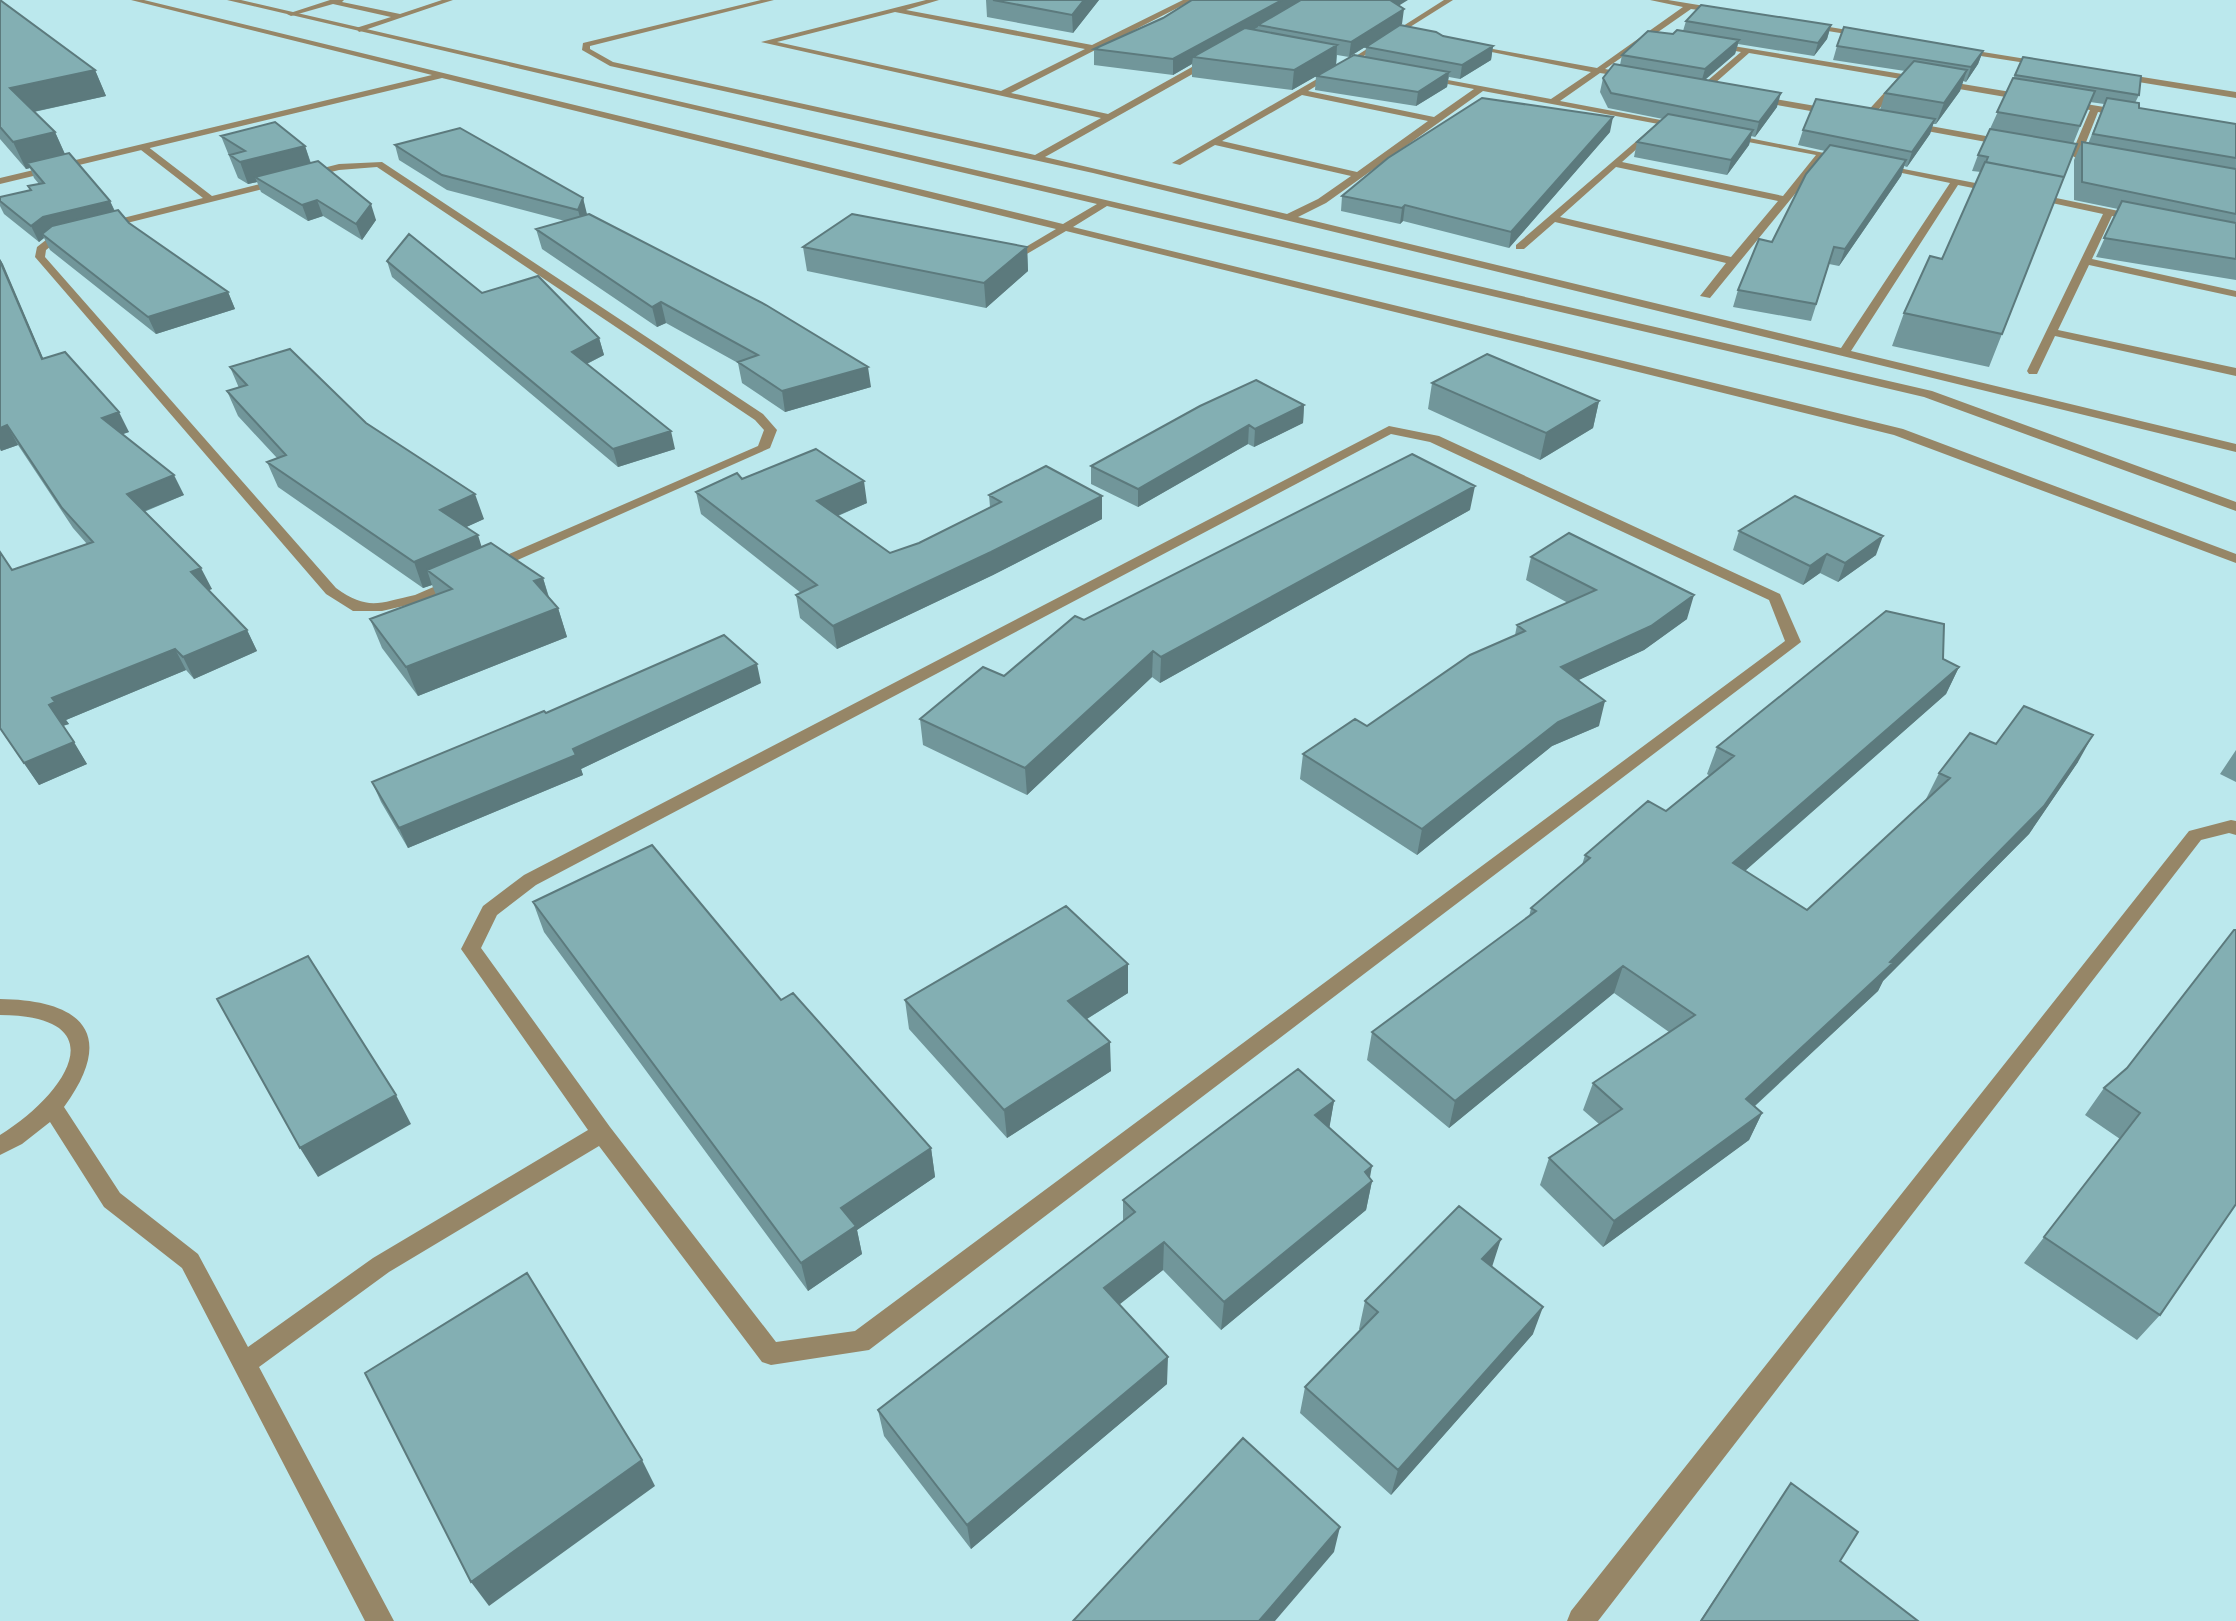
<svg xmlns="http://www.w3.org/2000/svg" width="2236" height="1621" font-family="Overpass,sans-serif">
<rect width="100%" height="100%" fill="#bbe8ed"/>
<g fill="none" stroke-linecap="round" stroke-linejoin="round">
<path fill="#968667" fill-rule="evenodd" d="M 330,0 L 344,0 L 342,2 L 400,14 L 442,0 L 453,0 L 359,32 L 356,28 L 391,17 L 333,4 L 291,16 L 287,14 Z"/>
<path fill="#968667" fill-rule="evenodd" d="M 761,0 L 774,0 L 590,46 L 590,49 L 613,62 L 1035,155 L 1101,118 L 761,42 L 926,0 L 939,0 L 906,10 L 1092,45 L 1183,0 L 1193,0 L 1011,93 L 1108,114 L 1208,58 L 1214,58 L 1214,62 L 1045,157 L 1287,214 L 1318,199 L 1351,176 L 1215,145 L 1180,165 L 1172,163 L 1348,61 L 1444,0 L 1453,0 L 1308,91 L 1434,117 L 1474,89 L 1421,79 L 1421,75 L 1551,99 L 1591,72 L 1467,47 L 1471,45 L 1597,68 L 1683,7 L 1650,0 L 1668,0 L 1723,9 L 1720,13 L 1691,9 L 1605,69 L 1632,74 L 1632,78 L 1600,73 L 1560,101 L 1682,124 L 1687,127 L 1685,129 L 1483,91 L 1326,203 L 1298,217 L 1841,348 L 1950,183 L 1878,168 L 1878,164 L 2001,188 L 2001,192 L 1998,193 L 1958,185 L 1851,351 L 2236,444 L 2236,452 L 1093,173 L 610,66 L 582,50 L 583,43 ZM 895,12 L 1085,49 L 1001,91 L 777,42 ZM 1302,95 L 1428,121 L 1357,172 L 1222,141 Z
M 1806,23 L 1865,33 L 1869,35 L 1865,37 L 1803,27 Z
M 1715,43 L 2029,95 L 2033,98 L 2029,101 L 1749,53 L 1706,91 L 1700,91 L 1700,87 L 1741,52 L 1712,47 Z
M 1958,48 L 2045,62 L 2049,64 L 2045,66 L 1955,52 Z
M 2117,73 L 2236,92 L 2236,98 L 2114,78 Z
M 1896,80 L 1903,82 L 1869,120 L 1863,120 L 1863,116 Z
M 1757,96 L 1833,109 L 1837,112 L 1833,115 L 1754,101 Z
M 2067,101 L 2123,110 L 2127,113 L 2123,116 L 2098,112 L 2081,155 L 2076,158 L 2071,155 L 2090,110 L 2064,106 Z
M 1908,122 L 2008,140 L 2013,143 L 2008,146 L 1905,127 Z
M 1654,126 L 1657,127 L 1657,131 L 1622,162 L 1783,196 L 1816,155 L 1727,138 L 1724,137 L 1724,133 L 1849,158 L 1844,161 L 1825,157 L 1710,298 L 1700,296 L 1726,263 L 1555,222 L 1524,249 L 1516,249 L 1516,245 ZM 1616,167 L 1778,201 L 1731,257 L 1560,217 Z
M 141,146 L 147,146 L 212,196 L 339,164 L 382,162 L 763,414 L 777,430 L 770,448 L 425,601 L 382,611 L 353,611 L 326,594 L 35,257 L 37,247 L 51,236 L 203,198 L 141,150 ZM 377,167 L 755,420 L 764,430 L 758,446 L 415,595 C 379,603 368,611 336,588 L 45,257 L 46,250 L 59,240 L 339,170 Z
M 2032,193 L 2143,216 L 2144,218 L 2139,221 L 2112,216 L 2092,259 L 2236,291 L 2236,297 L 2089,265 L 2058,330 L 2236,368 L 2236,376 L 2055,336 L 2037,374 L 2029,374 L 2027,371 L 2103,214 L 2028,198 L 2028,194 Z
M 1389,426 L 1439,436 L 1780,594 L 1801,642 L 869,1350 L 771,1365 L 762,1362 L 599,1146 L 389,1272 L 259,1367 L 394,1621 L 365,1621 L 182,1268 L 104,1207 L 50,1122 L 22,1144 L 0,1155 L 0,1135 C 63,1097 121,1016 0,1015 L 0,999 C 81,1000 118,1033 64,1107 L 120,1193 L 198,1254 L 248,1347 L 373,1258 L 588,1130 L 461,949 L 483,906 L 524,875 ZM 1391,434 L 1430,442 L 1769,600 L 1785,641 L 855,1331 L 776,1342 L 610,1127 L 481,948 L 497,915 L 536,885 Z
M 2231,820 L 2236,821 L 2236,835 L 2229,833 L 2201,840 L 1598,1621 L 1567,1621 L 1571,1611 L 2189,831 Z"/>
<path fill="#968667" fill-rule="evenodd" d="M 131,0 L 144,0 L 1063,224 L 1097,204 L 227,0 L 241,0 L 1932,391 L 2236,502 L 2236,511 L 1924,397 L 1107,206 L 1073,227 L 1903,429 L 2236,554 L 2236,563 L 1894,435 L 1066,231 L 1008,265 L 1004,264 L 1004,260 L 1056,229 L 442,78 L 0,184 L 0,178 L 432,75 Z"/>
</g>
<path fill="#71969a" d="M 0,0 L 95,70 L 106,96 L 34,112 L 55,132 L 65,154 L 110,201 L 115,211 L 129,223 L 228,292 L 235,309 L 156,334 L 50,250 L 44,238 L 39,242 L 4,214 L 0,206 L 0,197 L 30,190 L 28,186 L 39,184 L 34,178 L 30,168 L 26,169 L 0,139 Z
M 986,0 L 1099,0 L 1073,33 L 987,17 Z
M 1399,6 L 1402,24 L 1349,57 L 1337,55 L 1336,65 L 1365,57 L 1366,47 L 1443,36 L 1493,46 L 1491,60 L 1460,79 L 1449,77 L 1447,87 L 1416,106 L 1315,90 L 1316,76 L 1292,90 L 1192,77 L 1192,64 L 1173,75 L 1094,65 L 1094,49 L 1163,18 Z
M 1686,21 L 1831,25 L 1827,39 L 1814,56 L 1738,44 L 1735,54 L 1705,80 L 1777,107 L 1755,137 L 1751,136 L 1749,145 L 1727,175 L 1634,157 L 1637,142 L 1663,119 L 1608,108 L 1600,92 L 1603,78 L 1620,65 L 1622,55 L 1683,31 Z
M 1837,46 L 1983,51 L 1978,64 L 1966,82 L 1963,81 L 1960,91 L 1936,124 L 1933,124 L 1930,134 L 1907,167 L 1904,166 L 1901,176 L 1839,266 L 1829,264 L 1811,321 L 1733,307 L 1738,290 L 1772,242 L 1825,151 L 1798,145 L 1803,130 L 1880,110 L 1885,93 L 1905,71 L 1833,60 Z
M 2023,57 L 2139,95 L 2135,103 L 2139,108 L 2236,124 L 2236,280 L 2096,257 L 2118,209 L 2074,200 L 2074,160 L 2082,142 L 2088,144 L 2104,104 L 2090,102 L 2073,144 L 2002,334 L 1989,367 L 1892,346 L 1904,313 L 1942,259 L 1981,172 L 1972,171 L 1978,155 Z
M 1610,132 L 1509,248 L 1403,221 L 1400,224 L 1341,211 L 1342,196 Z
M 221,136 L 305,146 L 311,163 L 376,220 L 362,240 L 323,216 L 308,221 L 261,192 L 257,182 L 248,184 L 238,178 Z
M 395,145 L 583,198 L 586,214 L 871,387 L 785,412 L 742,383 L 738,363 L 666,323 L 657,327 L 542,249 L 536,229 L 565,221 L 447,190 L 399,160 Z
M 803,247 L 1027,247 L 1028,271 L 986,308 L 807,271 Z
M 0,259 L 43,359 L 129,432 L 122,434 L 184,495 L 144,512 L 212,589 L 208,590 L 247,630 L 257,651 L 194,679 L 186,670 L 66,720 L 69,724 L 63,726 L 87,764 L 39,785 L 0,729 L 0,552 L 12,570 L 87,544 L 73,528 L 18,445 L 1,451 L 0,449 Z
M 387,261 L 482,293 L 599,338 L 604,355 L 587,364 L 675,449 L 618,467 L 392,277 Z
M 230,367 L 366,423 L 484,519 L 466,527 L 481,547 L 543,578 L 549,597 L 558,608 L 567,637 L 418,696 L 382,648 L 370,619 L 436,595 L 432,585 L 423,588 L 278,487 L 267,462 L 277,458 L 238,416 L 227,391 L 239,388 Z
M 1432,383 L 1599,401 L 1593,428 L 1540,460 L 1428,409 Z
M 1304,405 L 1303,423 L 1254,447 L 1248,444 L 1138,507 L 1091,484 L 1091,466 Z
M 742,479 L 867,503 L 838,516 L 890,553 L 919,543 L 990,507 L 989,495 L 1102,496 L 1102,519 L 993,575 L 837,649 L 800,618 L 796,595 L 801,593 L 701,514 L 696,492 Z
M 1470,510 L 1160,683 L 1152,677 L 1027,795 L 923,745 L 920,719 L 1004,676 L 1084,620 Z
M 1739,531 L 1876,555 L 1838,582 L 1820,573 L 1803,585 L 1733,550 Z
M 1531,557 L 1687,619 L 1644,650 L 1578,680 L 1599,726 L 1552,746 L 1417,855 L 1300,779 L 1303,754 L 1367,726 L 1515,635 L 1517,625 L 1568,603 L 1526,580 Z
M 1943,659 L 1959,667 L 1946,694 L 1745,871 L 1807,910 L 1925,801 L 1939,773 L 1996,744 L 2078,762 L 2029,834 L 1883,981 L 1878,991 L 1755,1106 L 1762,1113 L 1749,1140 L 1603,1247 L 1540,1185 L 1549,1158 L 1599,1124 L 1583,1110 L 1593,1083 L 1669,1032 L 1614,993 L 1449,1128 L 1367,1060 L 1372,1032 L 1529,917 L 1531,908 L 1582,865 L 1585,855 L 1666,811 L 1710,776 L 1707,774 L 1717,747 Z
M 761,683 L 581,769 L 583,775 L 408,848 L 381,802 L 372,782 L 546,713 Z
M 2236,750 L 2236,782 L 2220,774 Z
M 533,902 L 781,1000 L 931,1148 L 935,1177 L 857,1230 L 862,1254 L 808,1291 L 544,932 Z
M 2234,930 L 2160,1315 L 2137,1340 L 2024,1263 L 2120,1139 L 2085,1115 L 2104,1088 L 2127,1068 Z
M 1128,964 L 1128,993 L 1087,1019 L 1111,1071 L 1007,1138 L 909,1029 L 905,1000 Z
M 1334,1101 L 1329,1128 L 1372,1181 L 1366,1210 L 1221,1330 L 1163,1270 L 1119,1304 L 1167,1384 L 971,1549 L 884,1436 L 878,1410 L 1123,1221 L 1123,1200 Z
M 1492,1267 L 1533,1334 L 1391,1495 L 1300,1413 L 1305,1387 L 1360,1330 L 1359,1329 L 1365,1301 Z
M 1791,1483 L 1840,1561 L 1918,1621 L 1700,1621 Z"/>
<path fill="#5c7a7d" d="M 1084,0 L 1099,0 L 1073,33 L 1072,15 Z
M 1282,0 L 1307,0 L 1258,25 L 1258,27 L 1203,58 L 1193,57 L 1192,64 L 1173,75 L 1173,59 Z
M 1388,0 L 1408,0 L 1387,13 Z
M 1404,9 L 1402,24 L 1349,57 L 1351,42 Z
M 1831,25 L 1827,39 L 1814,56 L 1818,43 Z
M 1739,40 L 1735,54 L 1701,83 L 1705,69 Z
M 1337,45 L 1336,65 L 1292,90 L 1294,70 Z
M 1493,46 L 1491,60 L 1460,79 L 1462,65 Z
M 1983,51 L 1978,64 L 1966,82 L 1971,67 Z
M 95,70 L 106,96 L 23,114 L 10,88 Z
M 1967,70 L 1960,91 L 1936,124 L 1944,103 Z
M 1449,72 L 1447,87 L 1416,106 L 1418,92 Z
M 1781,93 L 1777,107 L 1755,137 L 1759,122 Z
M 1613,117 L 1610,132 L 1509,248 L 1511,232 Z
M 1935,119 L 1930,134 L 1907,167 L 1912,152 Z
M 1753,130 L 1749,145 L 1727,175 L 1731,160 Z
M 55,132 L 67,159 L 27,163 L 30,168 L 26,169 L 13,142 Z
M 305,146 L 312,168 L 255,177 L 257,182 L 248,184 L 240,162 Z
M 1906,160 L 1901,176 L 1839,266 L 1845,249 Z
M 583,198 L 587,214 L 582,225 L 578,210 Z
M 317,200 L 323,216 L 308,221 L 302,205 Z
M 110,201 L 117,217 L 42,234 L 44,238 L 39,242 L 31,226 L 43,217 Z
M 371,204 L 376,220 L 362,240 L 356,224 Z
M 1405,205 L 1403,221 L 1400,224 L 1402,208 Z
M 1027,247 L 1028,271 L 986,308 L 984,283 Z
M 0,259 L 3,264 L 52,379 L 42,359 L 0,261 Z
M 228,292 L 235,309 L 156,334 L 148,317 Z
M 661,302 L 666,323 L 657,327 L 652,307 Z
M 599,338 L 604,355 L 576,369 L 572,352 Z
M 868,367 L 871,387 L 785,412 L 782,391 Z
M 1599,401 L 1593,428 L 1540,460 L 1546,433 Z
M 1304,405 L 1303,423 L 1254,447 L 1255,429 Z
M 119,412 L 129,432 L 112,438 L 102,418 Z
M 7,425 L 18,445 L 1,451 L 0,448 L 0,428 Z
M 1249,425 L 1248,444 L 1138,507 L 1138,489 Z
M 671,431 L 675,449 L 618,467 L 613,449 Z
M 174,475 L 184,495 L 137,514 L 127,494 Z
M 864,481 L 867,503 L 820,523 L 817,501 Z
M 1475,486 L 1470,510 L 1160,683 L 1161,657 Z
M 475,494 L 484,519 L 449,535 L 440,510 Z
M 1102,496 L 1102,519 L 993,575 L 837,649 L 833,626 Z
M 478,535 L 486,561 L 427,570 L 432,585 L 423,588 L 414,562 Z
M 1883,536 L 1876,555 L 1838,582 L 1845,563 Z
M 1827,554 L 1820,573 L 1803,585 L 1810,566 Z
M 201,568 L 212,589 L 201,593 L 191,572 Z
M 543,578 L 551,606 L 534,581 Z
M 1694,595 L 1687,619 L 1644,650 L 1555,691 L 1561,667 Z
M 558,608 L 567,637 L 418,696 L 406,667 Z
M 247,630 L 257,651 L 194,679 L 183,657 Z
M 175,649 L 186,670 L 66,720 L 69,724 L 62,726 L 49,705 L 52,698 Z
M 1153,651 L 1152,677 L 1027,795 L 1025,768 Z
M 757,664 L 761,683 L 581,769 L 583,775 L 408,848 L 399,828 L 573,749 Z
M 1959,667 L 1946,694 L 1722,891 L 1733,863 Z
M 1605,701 L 1599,726 L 1552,746 L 1417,855 L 1422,829 L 1558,722 Z
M 2093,735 L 2078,762 L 2029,834 L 1883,981 L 1878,991 L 1733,1126 L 1746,1099 L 1890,962 Z
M 74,742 L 87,764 L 39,785 L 24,763 Z
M 1128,964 L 1128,993 L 1069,1030 L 1068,1001 Z
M 1623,966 L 1614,993 L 1449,1128 L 1455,1101 Z
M 1110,1042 L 1111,1071 L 1007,1138 L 1004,1110 Z
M 396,1095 L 411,1124 L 318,1177 L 300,1148 Z
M 1334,1101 L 1329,1130 L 1315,1115 Z
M 1762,1113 L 1749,1140 L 1603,1247 L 1614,1221 Z
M 931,1148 L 935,1177 L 857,1230 L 862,1254 L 808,1291 L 801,1263 L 841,1208 Z
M 1372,1166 L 1369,1183 L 1372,1181 L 1366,1210 L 1221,1330 L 1224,1302 Z
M 1501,1239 L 1492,1267 L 1482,1259 Z
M 1164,1242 L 1163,1270 L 1105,1316 L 1104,1288 Z
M 1543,1307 L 1533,1334 L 1391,1495 L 1398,1470 Z
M 1168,1357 L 1167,1384 L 971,1549 L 967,1525 Z
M 642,1460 L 655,1486 L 489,1606 L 471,1582 Z
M 1340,1527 L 1334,1552 L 1275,1621 L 1259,1621 Z"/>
<path fill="#83afb3" stroke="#5c7a7d" stroke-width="2" d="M 0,0 L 95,70 L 10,88 L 55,132 L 13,142 L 0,127 Z
M 993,0 L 1084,0 L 1072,15 Z
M 1192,0 L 1282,0 L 1173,59 L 1094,49 L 1163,18 Z
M 1301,0 L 1390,0 L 1404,9 L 1351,42 L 1258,25 Z
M 1701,5 L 1831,25 L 1818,43 L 1686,21 Z
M 1400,25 L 1436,32 L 1443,36 L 1493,46 L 1462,65 L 1366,47 Z
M 1844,27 L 1983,51 L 1971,67 L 1837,46 Z
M 1245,28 L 1337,45 L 1294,70 L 1193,57 Z
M 1677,30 L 1739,40 L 1705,69 L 1622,55 L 1648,31 L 1673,34 Z
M 1354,55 L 1449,72 L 1418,92 L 1317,76 Z
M 2023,57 L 2141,76 L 2139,95 L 2015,75 Z
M 1914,61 L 1967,70 L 1944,103 L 1885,93 Z
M 1614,64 L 1781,93 L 1759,122 L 1611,93 L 1603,78 Z
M 2013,78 L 2095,91 L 2080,126 L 1997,112 Z
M 1482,98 L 1613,117 L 1511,232 L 1405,205 L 1402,208 L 1342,196 L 1388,158 Z
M 2107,98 L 2139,103 L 2139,108 L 2236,124 L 2236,158 L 2093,134 Z
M 1816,99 L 1935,119 L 1912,152 L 1803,130 Z
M 1668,114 L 1753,130 L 1731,160 L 1637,142 Z
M 275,122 L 305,146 L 240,162 L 230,155 L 245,151 L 221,136 Z
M 460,128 L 583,198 L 578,210 L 442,175 L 395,145 Z
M 1990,129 L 2077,144 L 2064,177 L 1986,162 L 1988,157 L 1978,155 Z
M 2082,142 L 2236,169 L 2236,214 L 2082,182 Z
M 1830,145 L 1906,160 L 1845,249 L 1834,247 L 1816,304 L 1738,290 L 1759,239 L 1772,242 L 1806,174 Z
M 69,153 L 110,201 L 43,217 L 31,226 L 0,201 L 0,197 L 31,190 L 28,186 L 44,183 L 27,163 Z
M 318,161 L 371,204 L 356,224 L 317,200 L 302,205 L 255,177 Z
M 1985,162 L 2064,177 L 2002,334 L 1904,313 L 1930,256 L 1942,259 Z
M 2122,201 L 2236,223 L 2236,259 L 2104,238 Z
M 118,210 L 129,223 L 228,292 L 148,317 L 42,234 L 52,226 Z
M 589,214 L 766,305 L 868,367 L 782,391 L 738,362 L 758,355 L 661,302 L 652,307 L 536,229 Z
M 852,214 L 1027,247 L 984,283 L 803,247 Z
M 409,234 L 482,293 L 538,276 L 599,338 L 572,352 L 671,431 L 613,449 L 387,261 Z
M 0,261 L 42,359 L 65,352 L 119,412 L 102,418 L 174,475 L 127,494 L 201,568 L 191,572 L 247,630 L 183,657 L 175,649 L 52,698 L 55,702 L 49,705 L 74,742 L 24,763 L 0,728 L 0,552 L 12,570 L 93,542 L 62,508 L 7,425 L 0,428 Z
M 290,349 L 366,423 L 475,494 L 440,510 L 478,535 L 414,562 L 267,462 L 286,455 L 227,391 L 247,385 L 230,367 Z
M 1487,354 L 1599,401 L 1546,433 L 1432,383 Z
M 1256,380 L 1304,405 L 1255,429 L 1249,425 L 1138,489 L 1091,466 L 1200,406 Z
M 816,449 L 864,481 L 817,501 L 890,553 L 919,543 L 1001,502 L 989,495 L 1046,466 L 1102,496 L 991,552 L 833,626 L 796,595 L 817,585 L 696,492 L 737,473 L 742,479 Z
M 1412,454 L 1475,486 L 1161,657 L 1153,651 L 1025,768 L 920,719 L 983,667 L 1004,676 L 1075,616 L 1084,620 Z
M 1795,496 L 1883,536 L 1845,563 L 1827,554 L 1810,566 L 1739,531 Z
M 1569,533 L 1694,595 L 1651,626 L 1561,667 L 1605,701 L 1558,722 L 1422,829 L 1303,754 L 1355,719 L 1367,726 L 1470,655 L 1525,631 L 1517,625 L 1596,590 L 1531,557 Z
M 491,543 L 543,578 L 534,581 L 558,608 L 406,667 L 370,619 L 452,589 L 427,570 Z
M 1886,611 L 1944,624 L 1943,659 L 1959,667 L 1733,863 L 1807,910 L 1950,778 L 1939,773 L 1970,733 L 1996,744 L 2024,706 L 2093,735 L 2044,806 L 1890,962 L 1893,963 L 1746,1099 L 1762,1113 L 1614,1221 L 1549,1158 L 1622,1109 L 1593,1083 L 1695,1015 L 1623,966 L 1455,1101 L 1372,1032 L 1536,911 L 1531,908 L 1590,858 L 1585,855 L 1648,801 L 1666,811 L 1734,756 L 1717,747 Z
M 724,635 L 757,664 L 573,749 L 576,755 L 399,828 L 372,782 L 544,711 L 546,713 Z
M 652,845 L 781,1000 L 793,993 L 931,1148 L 841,1208 L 856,1226 L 801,1263 L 533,902 Z
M 1066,906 L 1128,964 L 1068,1001 L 1110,1042 L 1004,1110 L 905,1000 Z
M 2234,930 L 2236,930 L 2236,1204 L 2160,1315 L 2044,1237 L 2140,1113 L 2104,1088 L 2127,1068 Z
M 308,956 L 396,1095 L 300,1148 L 217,999 Z
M 1298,1069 L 1334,1101 L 1315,1115 L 1372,1166 L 1365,1172 L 1372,1181 L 1224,1302 L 1164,1242 L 1104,1288 L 1168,1357 L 967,1525 L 878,1410 L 1135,1212 L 1123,1200 Z
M 1459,1206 L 1501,1239 L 1482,1259 L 1543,1307 L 1398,1470 L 1305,1387 L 1378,1312 L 1365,1301 Z
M 527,1273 L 642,1460 L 471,1582 L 365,1373 Z
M 1243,1438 L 1340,1527 L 1259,1621 L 1073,1621 Z
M 1791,1483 L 1858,1532 L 1840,1561 L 1918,1621 L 1701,1621 Z"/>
</svg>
